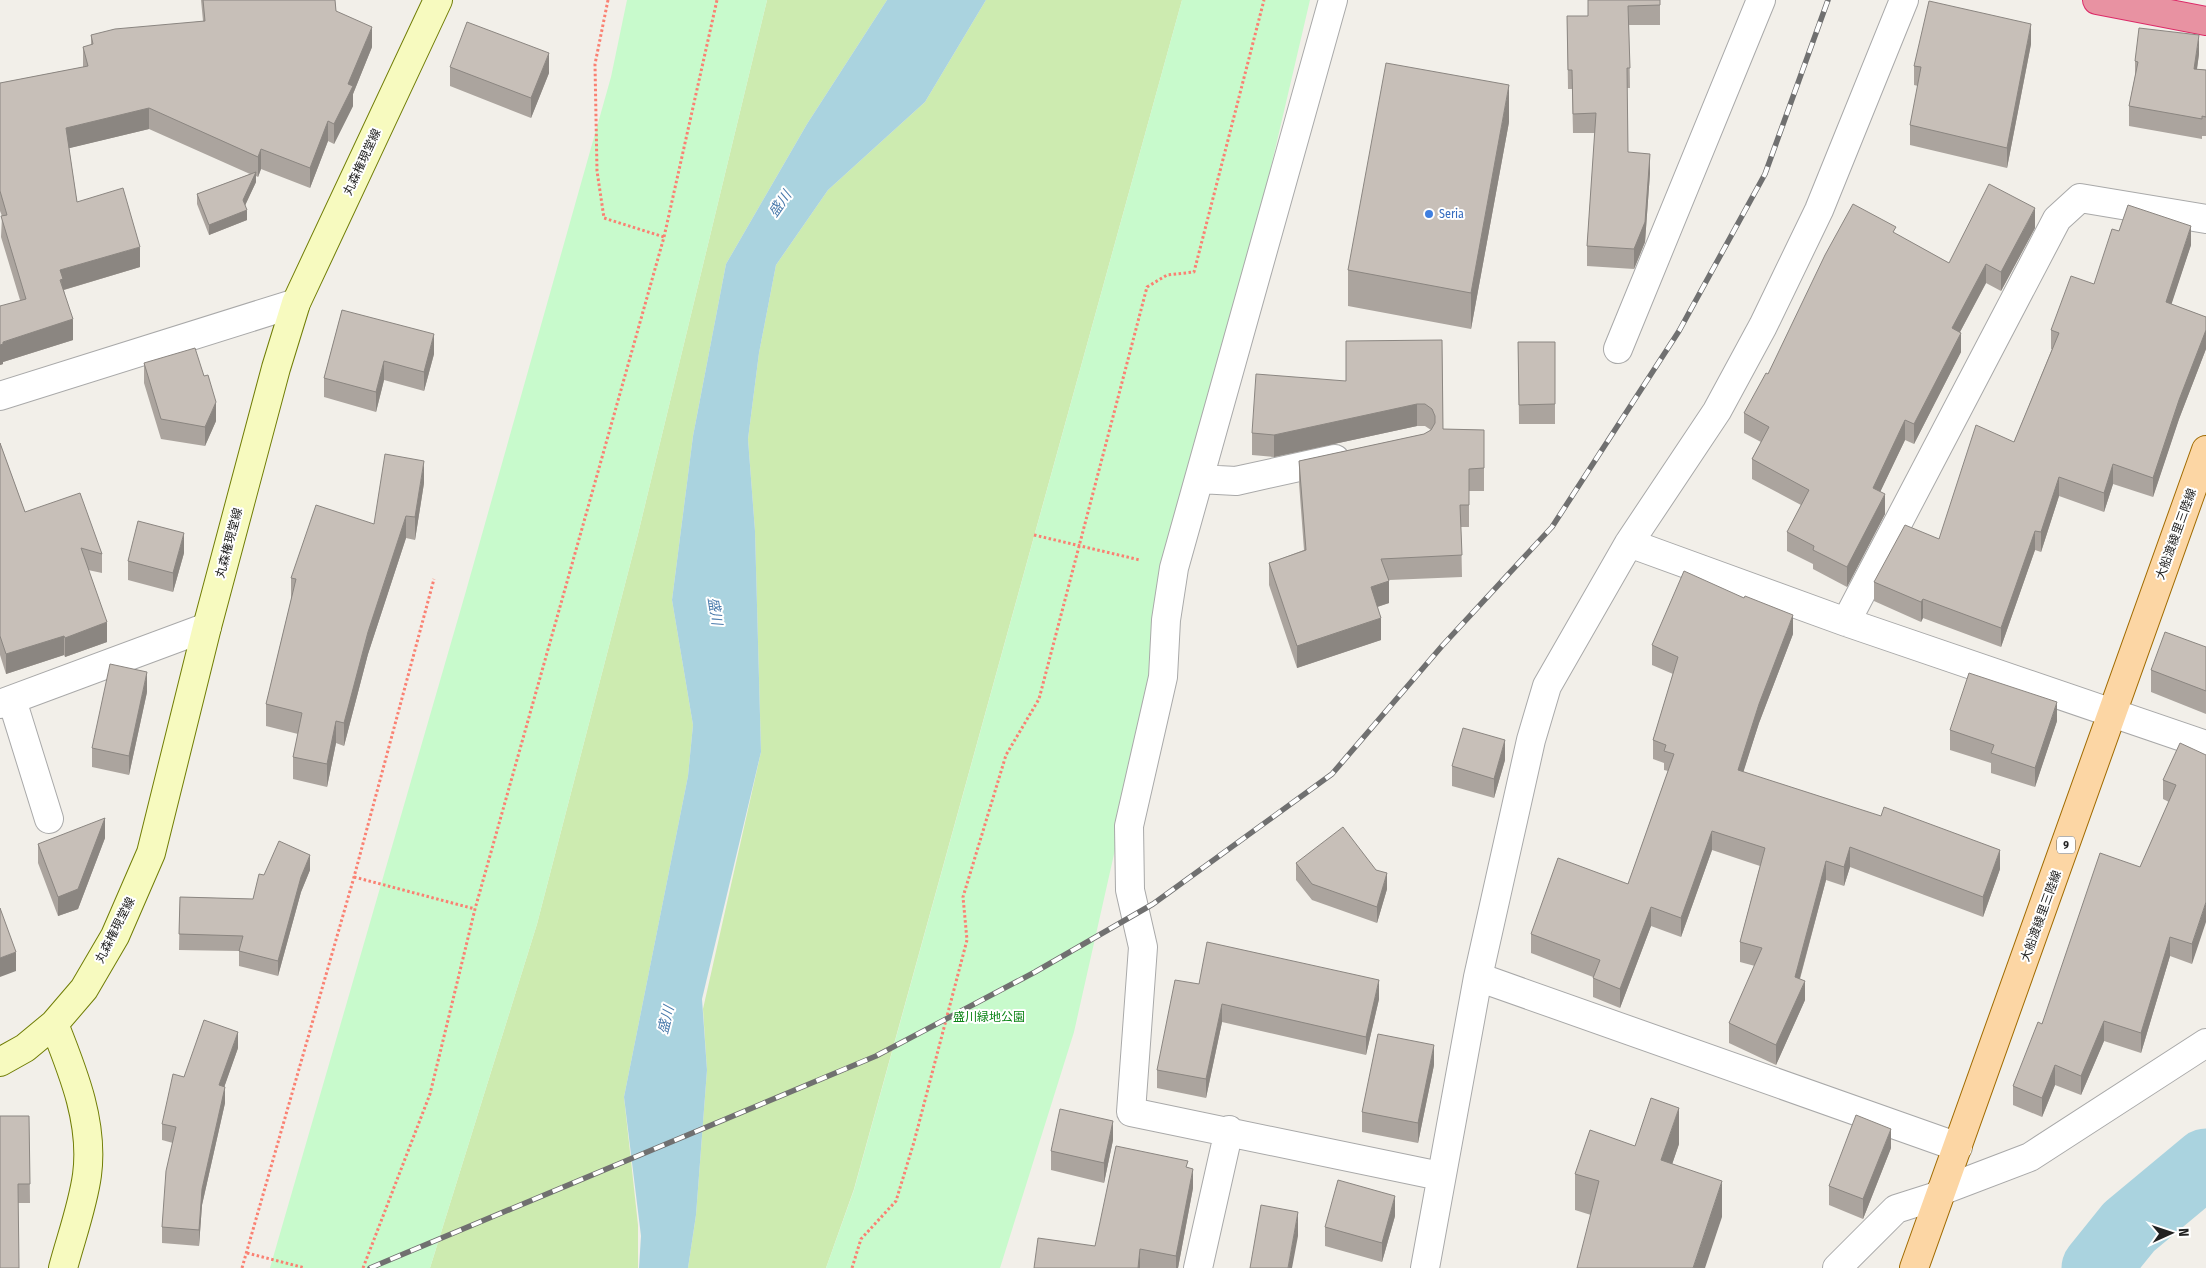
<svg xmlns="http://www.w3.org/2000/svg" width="2206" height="1268" font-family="'Fira Sans Condensed','Noto Sans JP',sans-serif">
<rect width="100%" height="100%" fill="#f2efe9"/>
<path fill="#cdebb0" d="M 767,0 L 887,0 L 807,124 L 726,264 L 693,436 L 672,600 L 693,725 L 688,776 L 624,1097 L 638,1225 L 638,1268 L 430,1268 L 537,924 L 638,534 Z
M 986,0 L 1182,0 L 854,1189 L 826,1268 L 688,1268 L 696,1215 L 707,1070 L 703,1009 L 761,752 L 755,531 L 748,439 L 759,353 L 776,265 L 828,190 L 925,102 Z"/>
<path fill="#c8facc" d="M 627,0 L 767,0 L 638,534 L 537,924 L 430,1268 L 270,1268 L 466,591 L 611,77 Z
M 1182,0 L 1310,0 L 1209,432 L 1074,1032 L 1000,1268 L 826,1268 L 854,1190 Z"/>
<path fill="#aad3df" d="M 887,0 L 986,0 L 925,102 L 828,190 L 776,265 L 759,353 L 748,439 L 755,531 L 761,752 L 702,999 L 707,1070 L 696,1215 L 688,1268 L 639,1268 L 641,1236 L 624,1097 L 688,776 L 693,725 L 672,600 L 693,436 L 726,264 L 807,124 Z"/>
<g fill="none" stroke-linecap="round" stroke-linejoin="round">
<path stroke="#aad3df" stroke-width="69" d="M 2096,1268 L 2129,1227 L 2206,1163"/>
<defs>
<path id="street" d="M 1333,0 L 1174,568 L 1166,620 L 1163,677 L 1129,826 L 1130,890 L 1143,947 L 1131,1112 L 1440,1176
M 1618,349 L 1761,0
M 0,396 L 296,303
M 1199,479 L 1236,481 L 1335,459
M 1629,543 L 1846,622 L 2206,745
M 1846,622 L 2057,219 L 2080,198 L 2206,219
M 12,700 L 49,819
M 0,704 L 207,627
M 1478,977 L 1958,1147
M 1941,1191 L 2030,1157 L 2206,1043
M 1198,1268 L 1229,1130
M 1425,1268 L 1478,977 L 1531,740 L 1547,686 L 1629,543 L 1717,411 L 1763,326 L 1819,210 L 1904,0
M 1837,1268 L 1896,1209 L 1940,1195"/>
<path id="secondary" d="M 54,1024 C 73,1072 94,1123 87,1175 C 83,1205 71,1238 63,1268
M 0,1062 L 25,1048 L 54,1024 L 84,989 L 115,936 L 151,853 L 207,627 L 276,368 L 296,303 L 438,0"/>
<path id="primary" d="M 1914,1268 L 2206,450"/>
<path id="highway" d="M 2097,0 L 2206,21"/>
</defs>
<use href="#street" stroke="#a9a9a9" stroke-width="30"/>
<use href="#secondary" stroke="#707d05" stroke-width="30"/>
<use href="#primary" stroke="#a06b00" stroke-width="30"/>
<use href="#highway" stroke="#dc2a67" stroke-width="30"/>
<path stroke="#fa8072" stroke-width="3" stroke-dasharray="2.5 2.5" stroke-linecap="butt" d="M 608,0 L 595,64 L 597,171 L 604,218 L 664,237
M 1034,535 L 1140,560
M 354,877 L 475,909
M 247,1253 L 305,1268
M 242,1268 L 354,877 L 434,579
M 363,1268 L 430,1094 L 475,909 L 664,237 L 717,0
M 852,1268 L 861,1239 L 896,1201 L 914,1142 L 967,940 L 963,897 L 1006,755 L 1039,699 L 1147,287 L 1167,275 L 1194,272 L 1264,0"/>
<use href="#street" stroke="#fff" stroke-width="28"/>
<use href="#secondary" stroke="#f7fabf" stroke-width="28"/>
<use href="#primary" stroke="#fcd6a4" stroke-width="28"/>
<use href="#highway" stroke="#e892a2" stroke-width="28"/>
<defs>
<path id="rail" d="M 370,1268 L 876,1056 L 1035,972 L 1153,904 L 1332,774 L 1442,646 L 1552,527 L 1679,331 L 1765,174 L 1828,0"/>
</defs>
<use href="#rail" stroke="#707070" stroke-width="5.5"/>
<use href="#rail" stroke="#fff" stroke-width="4" stroke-dasharray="11" stroke-linecap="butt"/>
</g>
<path fill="#aba49e" d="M 201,0 L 335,0 L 336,11 L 372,47 L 353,94 L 353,106 L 334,144 L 328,141 L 310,188 L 261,169 L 258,177 L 256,176 L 256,182 L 245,205 L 247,220 L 209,235 L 197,204 L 197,194 L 250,174 L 149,129 L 69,148 L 77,202 L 140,267 L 64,290 L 73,340 L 3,362 L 3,364 L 0,365 L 20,300 L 1,237 L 2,216 L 0,211 L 0,83 L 83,67 L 83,47 L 91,45 L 91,35 L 203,21 Z
M 1588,0 L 1660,0 L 1660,25 L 1629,25 L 1630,88 L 1627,88 L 1628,152 L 1650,173 L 1645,242 L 1634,269 L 1587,266 L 1587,246 L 1595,133 L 1573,133 L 1572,89 L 1568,89 L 1567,16 L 1588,16 Z
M 2031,44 L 2007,168 L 1910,145 L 1910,125 L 1918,86 L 1914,85 L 1914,66 Z
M 2199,54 L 2197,69 L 2206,70 L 2206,136 L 2202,136 L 2202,139 L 2129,126 L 2129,106 L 2135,76 L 2135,61 Z
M 450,67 L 549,73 L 531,118 L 450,86 Z
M 1509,122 L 1471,329 L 1348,306 L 1348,270 Z
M 2035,228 L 2001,291 L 1986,283 L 1960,332 L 1961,352 L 1914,444 L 1905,440 L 1880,492 L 1885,514 L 1847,587 L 1813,569 L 1813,564 L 1787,551 L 1787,532 L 1801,505 L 1752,479 L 1752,459 L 1761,442 L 1744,433 L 1744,413 L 1768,374 L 1896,234 L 1949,263 Z
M 2119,231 L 2191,245 L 2171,304 L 2206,317 L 2206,349 L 2179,419 L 2153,497 L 2113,484 L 2104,512 L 2059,496 L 2041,552 L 2035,550 L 2001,647 L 1923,618 L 1921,622 L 1874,601 L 1874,582 L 1939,539 L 2014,442 L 2052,349 L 2051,349 L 2051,330 L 2094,284 Z
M 342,310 L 434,354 L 424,391 L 384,380 L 376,412 L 324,397 L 324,378 Z
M 1442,340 L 1443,429 L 1484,430 L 1484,491 L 1469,491 L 1469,527 L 1461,527 L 1462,577 L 1389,580 L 1389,603 L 1377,607 L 1381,640 L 1297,668 L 1269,585 L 1269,563 L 1304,550 L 1299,483 L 1299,461 L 1424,434 L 1431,430 L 1425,426 L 1417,426 L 1274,457 L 1252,455 L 1252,433 L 1346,381 Z
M 1518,342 L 1555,342 L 1555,424 L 1519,424 Z
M 144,363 L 216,421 L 205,446 L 161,439 L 144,383 Z
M 0,443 L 25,512 L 102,554 L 102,573 L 88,570 L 107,642 L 65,657 L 64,655 L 6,674 L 0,655 Z
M 424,483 L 415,540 L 406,538 L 368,654 L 344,746 L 336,743 L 327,787 L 293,779 L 293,757 L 298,734 L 266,726 L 266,704 L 291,600 L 291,578 L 374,524 Z
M 184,553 L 173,592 L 128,580 L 128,561 Z
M 1793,634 L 1759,723 L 1743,772 L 2000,869 L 1983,917 L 1850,867 L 1844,886 L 1826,880 L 1800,979 L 1805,1000 L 1776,1065 L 1729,1043 L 1729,1023 L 1755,966 L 1740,962 L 1740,942 L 1760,866 L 1712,850 L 1681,937 L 1651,926 L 1620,1008 L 1593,997 L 1593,977 L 1531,953 L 1531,934 L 1628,884 L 1668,771 L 1664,770 L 1664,763 L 1653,759 L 1653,740 L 1673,674 L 1652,665 L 1652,645 Z
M 2206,647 L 2206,714 L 2151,692 L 2151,670 Z
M 147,692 L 129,775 L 92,767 L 92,748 Z
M 2057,721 L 2035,787 L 1991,773 L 1991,763 L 1950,750 L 1950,730 Z
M 2206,755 L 2192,964 L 2170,956 L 2141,1053 L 2104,1041 L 2081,1095 L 2055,1085 L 2042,1117 L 2013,1105 L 2013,1086 L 2042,1024 L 2140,867 L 2169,802 L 2163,799 L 2163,780 Z
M 1505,760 L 1494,798 L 1452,786 L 1452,766 Z
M 105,838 L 78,909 L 58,916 L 38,863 L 38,844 Z
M 1296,863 L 1387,889 L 1377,923 L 1312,900 L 1296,880 Z
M 310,870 L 301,892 L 278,976 L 239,966 L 239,951 L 179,950 L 180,897 L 253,899 L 264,875 Z
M 1199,984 L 1379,999 L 1366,1055 L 1222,1022 L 1206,1098 L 1157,1088 L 1157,1070 Z
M 238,1048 L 224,1087 L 225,1103 L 202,1205 L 199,1246 L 162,1243 L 162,1227 L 173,1143 L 162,1140 L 162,1124 L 184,1077 Z
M 1434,1065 L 1418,1143 L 1362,1132 L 1362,1112 Z
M 29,1116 L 30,1203 L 18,1203 L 0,1268 Z
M 1113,1140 L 1104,1183 L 1051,1170 L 1051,1151 Z
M 1679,1144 L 1672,1164 L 1722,1217 L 1591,1215 L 1575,1210 L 1575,1174 L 1635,1146 Z
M 1891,1148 L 1863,1219 L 1829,1205 L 1829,1186 Z
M 1188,1167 L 1193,1188 L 1178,1268 L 1034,1268 L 1095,1246 Z
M 1395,1216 L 1382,1262 L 1325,1246 L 1325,1227 Z"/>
<path fill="#8b8681" d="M 2031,24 L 2031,44 L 2007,168 L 2007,148 Z
M 372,27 L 372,47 L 353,94 L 353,106 L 334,144 L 334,124 L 348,84 Z
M 2199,35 L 2199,54 L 2194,89 L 2194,69 Z
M 549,53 L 549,73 L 531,118 L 531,98 Z
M 1509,85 L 1509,122 L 1471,329 L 1471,293 Z
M 149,108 L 149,129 L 66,149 L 66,128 Z
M 328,121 L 328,141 L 310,188 L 310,168 Z
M 261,149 L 261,169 L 258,177 L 258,157 Z
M 1650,154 L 1650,173 L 1645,242 L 1634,269 L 1634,249 Z
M 256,172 L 256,182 L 243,210 L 243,200 Z
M 2035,208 L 2035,228 L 2001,291 L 2001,272 Z
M 247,210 L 247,220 L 209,235 L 209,225 Z
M 2191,226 L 2191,245 L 2166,321 L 2166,302 Z
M 140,247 L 140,267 L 63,290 L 63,300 L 60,270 Z
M 1986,264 L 1986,283 L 1952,347 L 1952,328 Z
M 73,319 L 73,340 L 3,362 L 3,364 L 0,365 L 0,345 L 3,342 Z
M 2206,330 L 2206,349 L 2179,419 L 2153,497 L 2153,478 L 2179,400 Z
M 1961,333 L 1961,352 L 1914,444 L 1914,424 Z
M 434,334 L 434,354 L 424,391 L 424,372 Z
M 384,361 L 384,380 L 376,412 L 376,392 Z
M 216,402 L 216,421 L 205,446 L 205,427 Z
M 1417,404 L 1417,426 L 1274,457 L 1274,435 Z
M 1905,420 L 1905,440 L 1873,507 L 1873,488 Z
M 424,461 L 424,483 L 415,540 L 415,517 Z
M 2113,464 L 2113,484 L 2104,512 L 2104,493 Z
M 2059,477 L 2059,496 L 2041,552 L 2041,532 Z
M 1885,494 L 1885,514 L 1847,587 L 1847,567 Z
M 406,516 L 406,538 L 368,654 L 344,746 L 344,723 L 368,632 Z
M 2035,531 L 2035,550 L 2001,647 L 2001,628 Z
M 184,533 L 184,553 L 173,592 L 173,573 Z
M 1389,581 L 1389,603 L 1371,609 L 1371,587 Z
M 1923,599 L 1923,618 L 1921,622 L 1921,602 Z
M 1793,615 L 1793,634 L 1759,723 L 1738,789 L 1738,770 L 1759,704 Z
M 1381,618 L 1381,640 L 1297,668 L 1297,646 Z
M 107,622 L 107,642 L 65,657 L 65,638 Z
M 64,636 L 64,655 L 6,674 L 6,654 Z
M 147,672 L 147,692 L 129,775 L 129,756 Z
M 2057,702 L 2057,721 L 2035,787 L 2035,768 Z
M 336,721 L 336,743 L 327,787 L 327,764 Z
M 1505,740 L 1505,760 L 1494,798 L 1494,779 Z
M 105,818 L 105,838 L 78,909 L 58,916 L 58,897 Z
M 1712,831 L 1712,850 L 1681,937 L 1681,918 Z
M 1850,847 L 1850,867 L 1844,886 L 1844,867 Z
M 2000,850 L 2000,869 L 1983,917 L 1983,897 Z
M 310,855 L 310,870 L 301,892 L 278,976 L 278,961 L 301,877 Z
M 1826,861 L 1826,880 L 1795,996 L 1795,977 Z
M 1387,873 L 1387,889 L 1377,923 L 1377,907 Z
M 2206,902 L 2206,922 L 2192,964 L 2192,944 Z
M 1651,907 L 1651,926 L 1620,1008 L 1620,989 Z
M 2170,937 L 2170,956 L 2141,1053 L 2141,1033 Z
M 16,952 L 16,971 L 0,977 L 0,958 Z
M 1379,980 L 1379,999 L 1366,1055 L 1366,1037 Z
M 1805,981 L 1805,1000 L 1776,1065 L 1776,1045 Z
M 1222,1004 L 1222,1022 L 1206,1098 L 1206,1079 Z
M 2104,1021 L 2104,1041 L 2081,1095 L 2081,1076 Z
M 238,1032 L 238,1048 L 219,1102 L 219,1085 Z
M 1434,1045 L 1434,1065 L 1418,1143 L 1418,1123 Z
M 2055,1065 L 2055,1085 L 2042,1117 L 2042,1098 Z
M 225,1087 L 225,1103 L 202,1205 L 199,1246 L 199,1230 L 202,1189 Z
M 1679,1108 L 1679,1144 L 1661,1197 L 1661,1160 Z
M 1113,1121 L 1113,1140 L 1104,1183 L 1104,1163 Z
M 1891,1129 L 1891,1148 L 1863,1219 L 1863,1199 Z
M 1193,1169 L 1193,1188 L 1178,1268 L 1176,1268 L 1176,1256 Z
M 1722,1181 L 1722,1217 L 1705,1268 L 1693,1268 Z
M 1395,1196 L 1395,1216 L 1382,1262 L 1382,1243 Z
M 1298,1212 L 1298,1236 L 1292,1268 L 1288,1268 Z
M 1140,1249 L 1140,1268 L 1138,1268 Z"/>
<path fill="#c7bfb8" stroke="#8b8681" d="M 203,0 L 335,0 L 336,11 L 372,27 L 348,84 L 353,86 L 334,124 L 328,121 L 310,168 L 261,149 L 258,157 L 149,108 L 66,128 L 77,202 L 123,188 L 140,247 L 60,270 L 63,279 L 60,280 L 73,319 L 3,342 L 3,344 L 0,345 L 0,306 L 26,299 L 1,216 L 7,215 L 0,191 L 0,83 L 88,66 L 83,47 L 93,44 L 91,35 L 115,29 L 205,21 Z
M 1588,0 L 1660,0 L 1660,5 L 1628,6 L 1630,68 L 1627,68 L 1628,152 L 1650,154 L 1645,222 L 1634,249 L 1587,246 L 1596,113 L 1573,114 L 1572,70 L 1568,70 L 1567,16 L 1588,16 Z
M 1929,1 L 2031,24 L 2007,148 L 1910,125 L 1921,67 L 1914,66 Z
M 467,22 L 549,53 L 531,98 L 450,67 Z
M 2139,28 L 2199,35 L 2194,69 L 2206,70 L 2206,117 L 2202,116 L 2202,119 L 2129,106 L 2138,62 L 2135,61 Z
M 1386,63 L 1509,85 L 1471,293 L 1348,270 Z
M 256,172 L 243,200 L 247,210 L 209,225 L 197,194 Z
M 1989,184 L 2035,208 L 2001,272 L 1986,264 L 1952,328 L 1961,333 L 1914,424 L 1905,420 L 1873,488 L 1885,494 L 1847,567 L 1813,550 L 1814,546 L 1787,532 L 1809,490 L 1752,459 L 1769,427 L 1744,413 L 1766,373 L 1768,374 L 1825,255 L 1853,204 L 1896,227 L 1893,232 L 1949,263 Z
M 2128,205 L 2191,226 L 2166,302 L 2206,317 L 2206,330 L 2179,400 L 2153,478 L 2113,464 L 2104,493 L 2059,477 L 2041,532 L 2035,531 L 2001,628 L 1923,599 L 1921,602 L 1874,582 L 1905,525 L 1939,539 L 1976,425 L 2014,442 L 2059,333 L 2051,330 L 2071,276 L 2094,284 L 2112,229 L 2119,231 Z
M 342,310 L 434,334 L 424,372 L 384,361 L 376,392 L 324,378 Z
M 1442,340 L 1443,429 L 1484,430 L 1484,468 L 1469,469 L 1469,505 L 1460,505 L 1462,555 L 1381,559 L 1389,581 L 1371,587 L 1381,618 L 1297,646 L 1269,563 L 1306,550 L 1299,461 L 1424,434 L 1431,430 L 1435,423 L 1435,416 L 1432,409 L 1425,404 L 1417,404 L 1274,435 L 1252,433 L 1256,374 L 1346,381 L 1346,341 Z
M 1518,342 L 1555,342 L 1555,404 L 1519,405 Z
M 195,348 L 204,376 L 208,375 L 216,402 L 205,427 L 161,419 L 144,363 Z
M 0,443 L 25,512 L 80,493 L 102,554 L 81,548 L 107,622 L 65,638 L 64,636 L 6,654 L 0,636 Z
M 385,454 L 424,461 L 415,517 L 406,516 L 368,632 L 344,723 L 336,721 L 327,764 L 293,757 L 302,713 L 266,704 L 296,579 L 291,578 L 316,505 L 374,524 Z
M 138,521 L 184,533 L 173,573 L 128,561 Z
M 1684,571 L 1744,598 L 1745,596 L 1793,615 L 1759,704 L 1738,770 L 1881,816 L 1884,807 L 2000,850 L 1983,897 L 1850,847 L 1844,867 L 1826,861 L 1795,977 L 1805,981 L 1776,1045 L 1729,1023 L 1762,948 L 1740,942 L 1765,848 L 1712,831 L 1681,918 L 1651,907 L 1620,989 L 1593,978 L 1600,960 L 1531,934 L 1558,858 L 1628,884 L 1674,754 L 1664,751 L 1666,745 L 1653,740 L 1678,657 L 1652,645 Z
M 2165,632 L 2206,647 L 2206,691 L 2151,670 Z
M 110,664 L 147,672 L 129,756 L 92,748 Z
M 1969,673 L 2057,702 L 2035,768 L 1991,753 L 1994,745 L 1950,730 Z
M 1463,728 L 1505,740 L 1494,779 L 1452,766 Z
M 2180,743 L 2206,755 L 2206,902 L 2192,944 L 2170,937 L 2141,1033 L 2104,1021 L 2081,1076 L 2055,1065 L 2042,1098 L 2013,1086 L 2038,1022 L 2042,1024 L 2100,853 L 2140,867 L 2176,785 L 2163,780 Z
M 105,818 L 78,889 L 58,897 L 38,844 Z
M 1343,827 L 1376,870 L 1387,873 L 1377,907 L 1312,884 L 1296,863 Z
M 279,841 L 310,855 L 301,877 L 278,961 L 239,951 L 243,936 L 179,934 L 180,897 L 253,899 L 259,874 L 264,875 Z
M 0,908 L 16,952 L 0,958 Z
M 1207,942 L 1379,980 L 1366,1037 L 1222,1004 L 1206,1079 L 1157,1070 L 1175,980 L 1199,984 Z
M 204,1020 L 238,1032 L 219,1085 L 225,1087 L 202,1189 L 199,1230 L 162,1227 L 166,1171 L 176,1127 L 162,1124 L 173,1074 L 184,1077 Z
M 1378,1034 L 1434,1045 L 1418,1123 L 1362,1112 Z
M 1651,1098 L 1679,1108 L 1661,1160 L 1722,1181 L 1693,1268 L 1577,1268 L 1599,1181 L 1575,1174 L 1590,1130 L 1635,1146 Z
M 1060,1109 L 1113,1121 L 1104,1163 L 1051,1151 Z
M 1856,1115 L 1891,1129 L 1863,1199 L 1829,1186 Z
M 0,1116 L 29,1116 L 30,1184 L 18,1184 L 19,1268 L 0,1268 Z
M 1116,1146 L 1188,1161 L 1186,1167 L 1193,1169 L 1176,1256 L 1140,1249 L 1138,1268 L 1034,1268 L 1038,1238 L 1095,1246 Z
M 1338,1180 L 1395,1196 L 1382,1243 L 1325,1227 Z
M 1261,1205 L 1298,1212 L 1288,1268 L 1250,1268 Z"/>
<circle fill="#3f7fe0" stroke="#fff" stroke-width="2" cx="1429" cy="214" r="5"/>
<g text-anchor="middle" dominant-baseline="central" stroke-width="4" stroke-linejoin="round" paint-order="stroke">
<rect fill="#fff" stroke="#646464" stroke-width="1" x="2057" y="836.5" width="18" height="17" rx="4"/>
<g font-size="11" font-weight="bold" fill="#222">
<text x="2066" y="845">9</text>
</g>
<g font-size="12" fill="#222" stroke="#fff">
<text transform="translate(362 162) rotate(-65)">丸森権現堂線</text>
<text transform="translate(2176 534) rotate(-70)">大船渡綾里三陸線</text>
<text transform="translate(229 543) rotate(-75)">丸森権現堂線</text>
<text transform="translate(2041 916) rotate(-70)">大船渡綾里三陸線</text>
<text transform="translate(115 930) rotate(-63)">丸森権現堂線</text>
</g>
<g font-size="12" fill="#366cbe" stroke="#fff" text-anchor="start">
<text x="1439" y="214">Seria</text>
</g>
<g font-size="12" fill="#0c8416" stroke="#fff">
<text x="989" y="1017">盛川緑地公園</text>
</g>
<g font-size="14" font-style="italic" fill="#4a7aab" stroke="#fff">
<text transform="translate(780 204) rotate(-55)">盛川</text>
<text transform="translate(715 611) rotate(81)">盛川</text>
<text transform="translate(666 1020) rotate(-76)">盛川</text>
</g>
</g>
<g transform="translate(2171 1233) rotate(87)" stroke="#ffffff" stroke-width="4" paint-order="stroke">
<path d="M0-4L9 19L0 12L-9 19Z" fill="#222222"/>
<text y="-8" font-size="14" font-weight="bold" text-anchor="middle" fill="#222222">N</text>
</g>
</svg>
